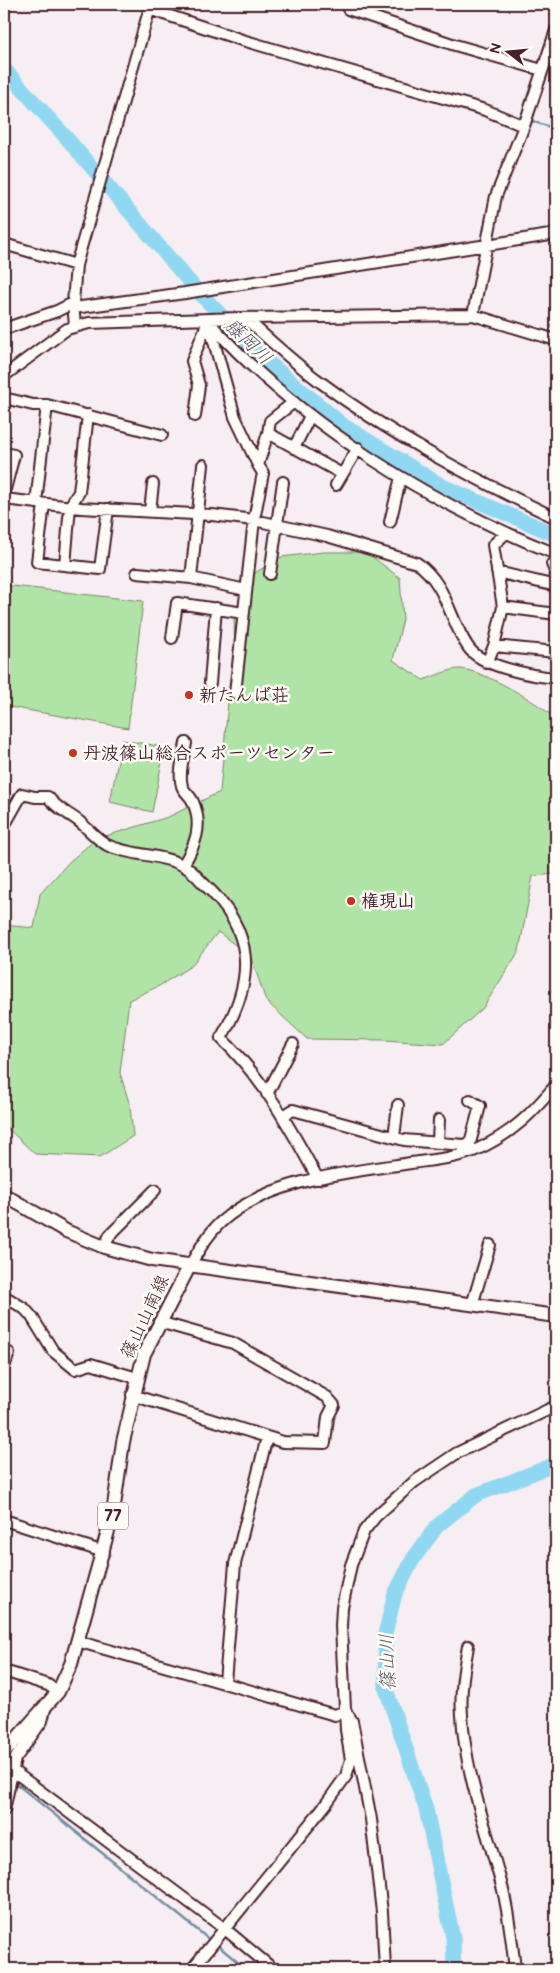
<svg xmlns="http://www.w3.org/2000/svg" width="560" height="1973" font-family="'Balsamiq Sans','Klee One',sans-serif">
<rect width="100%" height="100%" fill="#f6eef2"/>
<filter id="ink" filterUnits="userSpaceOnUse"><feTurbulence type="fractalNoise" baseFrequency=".02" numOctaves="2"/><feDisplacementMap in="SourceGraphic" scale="10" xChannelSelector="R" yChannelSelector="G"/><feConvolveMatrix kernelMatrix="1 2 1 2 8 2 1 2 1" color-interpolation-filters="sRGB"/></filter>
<g filter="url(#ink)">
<path fill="#b0e4a6" stroke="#7d8268" d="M 324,552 L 366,552 L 400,578 L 403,619 L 393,660 L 423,680 C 433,677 449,669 460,669 C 483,670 539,703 556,719 L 556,874 L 533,876 L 519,951 L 483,1008 L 443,1044 L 384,1040 L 307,1039 L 266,1001 L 251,957 L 218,932 L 191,966 L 159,986 L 129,1000 L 120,1073 L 130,1106 L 133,1136 L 100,1157 L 35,1154 L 4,1125 L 4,925 L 34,928 L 40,894 L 70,861 L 96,839 L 168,817 L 220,792 L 230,680 L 235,656 L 234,618 L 250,576 L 281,557 Z
M 4,585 L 143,601 L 128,728 L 4,706 Z
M 122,740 L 165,747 L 152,812 L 110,802 Z"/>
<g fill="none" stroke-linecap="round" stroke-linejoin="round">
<path stroke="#748ea2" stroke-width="2.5" d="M 532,121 L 556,129
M 13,1781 L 211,1941
M 216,1944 L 246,1969"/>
<path stroke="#90d8f1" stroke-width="15" d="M 4,69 L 64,135 L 194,287 L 257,353 L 344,426 L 442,486 L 556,535
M 454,1969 L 453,1938 L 426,1809 L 386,1689 L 385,1634 L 395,1594 L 413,1559 L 437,1526 L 476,1495 L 556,1464"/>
<defs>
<path id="minor" d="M 149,9 L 242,40 L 485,110 L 524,126
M 348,9 L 455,45 L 542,70
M 4,244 L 76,265
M 74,308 L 185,293 L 556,234
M 473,315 L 496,196 L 524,126 L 556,30
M 246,319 C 270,340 293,362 319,381 C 392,436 474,479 556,518
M 208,321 C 300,424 429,503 556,554
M 209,324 L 235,417 L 258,465
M 75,326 L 73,303 L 76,265 L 151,4
M 4,329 L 57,311 L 73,303
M 4,376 L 67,329 L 89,323 L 240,318 L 473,315 L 556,340
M 4,398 L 33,405 L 47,405 L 162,435
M 294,402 L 270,421 L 268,433 L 342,474
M 195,416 L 199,385 L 192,361 L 208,321
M 294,448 L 310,416
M 4,453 L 14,455 L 4,493
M 203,465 L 191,578 L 246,590
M 336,485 L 358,448
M 4,499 L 81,508 L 212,515 L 254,520 L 327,536 L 417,563 C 447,584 449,619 468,647 C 481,667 534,676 556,678
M 36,503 L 47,405
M 44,504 L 37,562 L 100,569 L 108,509
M 150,511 L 153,484
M 390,522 L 401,477
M 506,533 L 493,545 L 503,607 L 556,614
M 552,564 L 556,574
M 65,565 L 70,506 L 79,492 L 88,415
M 497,572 L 556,586
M 137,573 L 191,578
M 270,574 L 283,482
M 172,638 L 177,603 L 244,613
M 494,646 L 556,652
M 487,663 L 494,646 L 503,607
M 210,683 L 216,608
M 235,693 L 254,520 L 263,473 L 258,465 L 268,433
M 4,826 L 22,794 L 35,797 L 48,797 C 58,810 69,813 81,823 C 89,830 98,840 107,845 C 126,855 168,855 184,866 C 192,870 198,878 204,884 C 255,931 256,979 221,1038 C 263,1078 291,1129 318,1179
M 183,865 C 196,844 203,825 193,802 C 191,796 184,792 182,786 C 178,773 184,755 186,743
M 267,1094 L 293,1044
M 283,1116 L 293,1110 L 404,1140 L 464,1145 L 464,1153
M 394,1137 L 398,1105
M 438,1142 L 439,1120
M 464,1145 L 470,1143 L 480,1106 L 470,1100
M 104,1247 L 110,1235 L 155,1190
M 190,1265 C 199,1250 208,1234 221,1222 C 269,1179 350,1172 411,1163 C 432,1160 459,1158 478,1149 C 513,1133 532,1113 556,1085
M 4,1296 L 25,1309 L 32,1317 L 53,1351 L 75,1369 L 91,1364 L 137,1378
M 472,1305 L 490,1245
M 4,1351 L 9,1353 L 4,1367
M 132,1395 L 283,1442 L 325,1443 L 328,1417 L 334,1405 L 327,1397 L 233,1343 L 159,1322
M 4,1520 L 104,1552
M 77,1641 L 335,1715 L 346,1711
M 468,1646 C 464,1669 460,1691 462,1715 C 465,1775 488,1832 503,1890 C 509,1916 512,1942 515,1969
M 4,1671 L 48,1685 L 58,1692
M 225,1682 L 235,1564 L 267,1437
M 349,1716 L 352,1721 L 371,1819 L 382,1912 L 385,1969
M 12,1770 L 225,1929 L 273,1969
M 4,1810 L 15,1759 L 42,1721 L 45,1709
M 192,1969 L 326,1804 L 346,1776 L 351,1760 L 346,1730 L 341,1626 L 342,1608 L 351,1565 L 364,1531 L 376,1516 L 414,1482 L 457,1453 L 556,1406"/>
<path id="major" d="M 4,1195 L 66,1231 L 104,1247 L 152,1260 L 556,1316
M 4,1753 L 58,1692 L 71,1664 L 113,1513 L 123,1442 L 144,1354 L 190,1265"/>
</defs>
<use href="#minor" stroke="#4a1f2b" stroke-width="14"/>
<use href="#major" stroke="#4a1f2b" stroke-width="16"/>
<use href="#minor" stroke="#fdfcf7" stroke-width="10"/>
<use href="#major" stroke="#fdfcf7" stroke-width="12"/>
</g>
</g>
<g fill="#c8321e" stroke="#fdfcf7" stroke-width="2">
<circle cx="189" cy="695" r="5"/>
<circle cx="73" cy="753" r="5"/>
<circle cx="351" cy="901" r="5"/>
</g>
<g text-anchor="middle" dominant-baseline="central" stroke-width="5" stroke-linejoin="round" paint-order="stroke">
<rect fill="#fdfcf7" stroke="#806168" stroke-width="1" x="98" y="1502.5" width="30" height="27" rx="4"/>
<g font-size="16" font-weight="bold" fill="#4a1f2b">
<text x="113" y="1516">77</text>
</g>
<g font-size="18" font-weight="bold" fill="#4a1f2b" stroke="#fdfcf7" text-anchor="start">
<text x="199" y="695">新たんば荘</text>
<text x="83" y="753">丹波篠山総合スポーツセンター</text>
<text x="361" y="901">権現山</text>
</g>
<g font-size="18" fill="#4a1f2b" stroke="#fdfcf7">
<text transform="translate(145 1317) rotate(-65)">篠山山南線</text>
</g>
<g font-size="19" font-style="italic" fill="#5f5666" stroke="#fdfcf7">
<text transform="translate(248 342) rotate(44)">藤岡川</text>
<text transform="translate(388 1662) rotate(-92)">篠山川</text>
</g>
</g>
<rect width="560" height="1973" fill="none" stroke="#fdfcf7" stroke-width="20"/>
<rect x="10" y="10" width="540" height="1953" fill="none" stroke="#4a1f2b" stroke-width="2" filter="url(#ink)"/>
<g transform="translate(508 52) rotate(286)" stroke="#fdfcf7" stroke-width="4" paint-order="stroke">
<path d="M0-4L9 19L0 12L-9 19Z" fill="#4a1f2b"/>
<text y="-8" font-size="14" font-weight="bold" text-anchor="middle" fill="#4a1f2b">N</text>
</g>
</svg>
